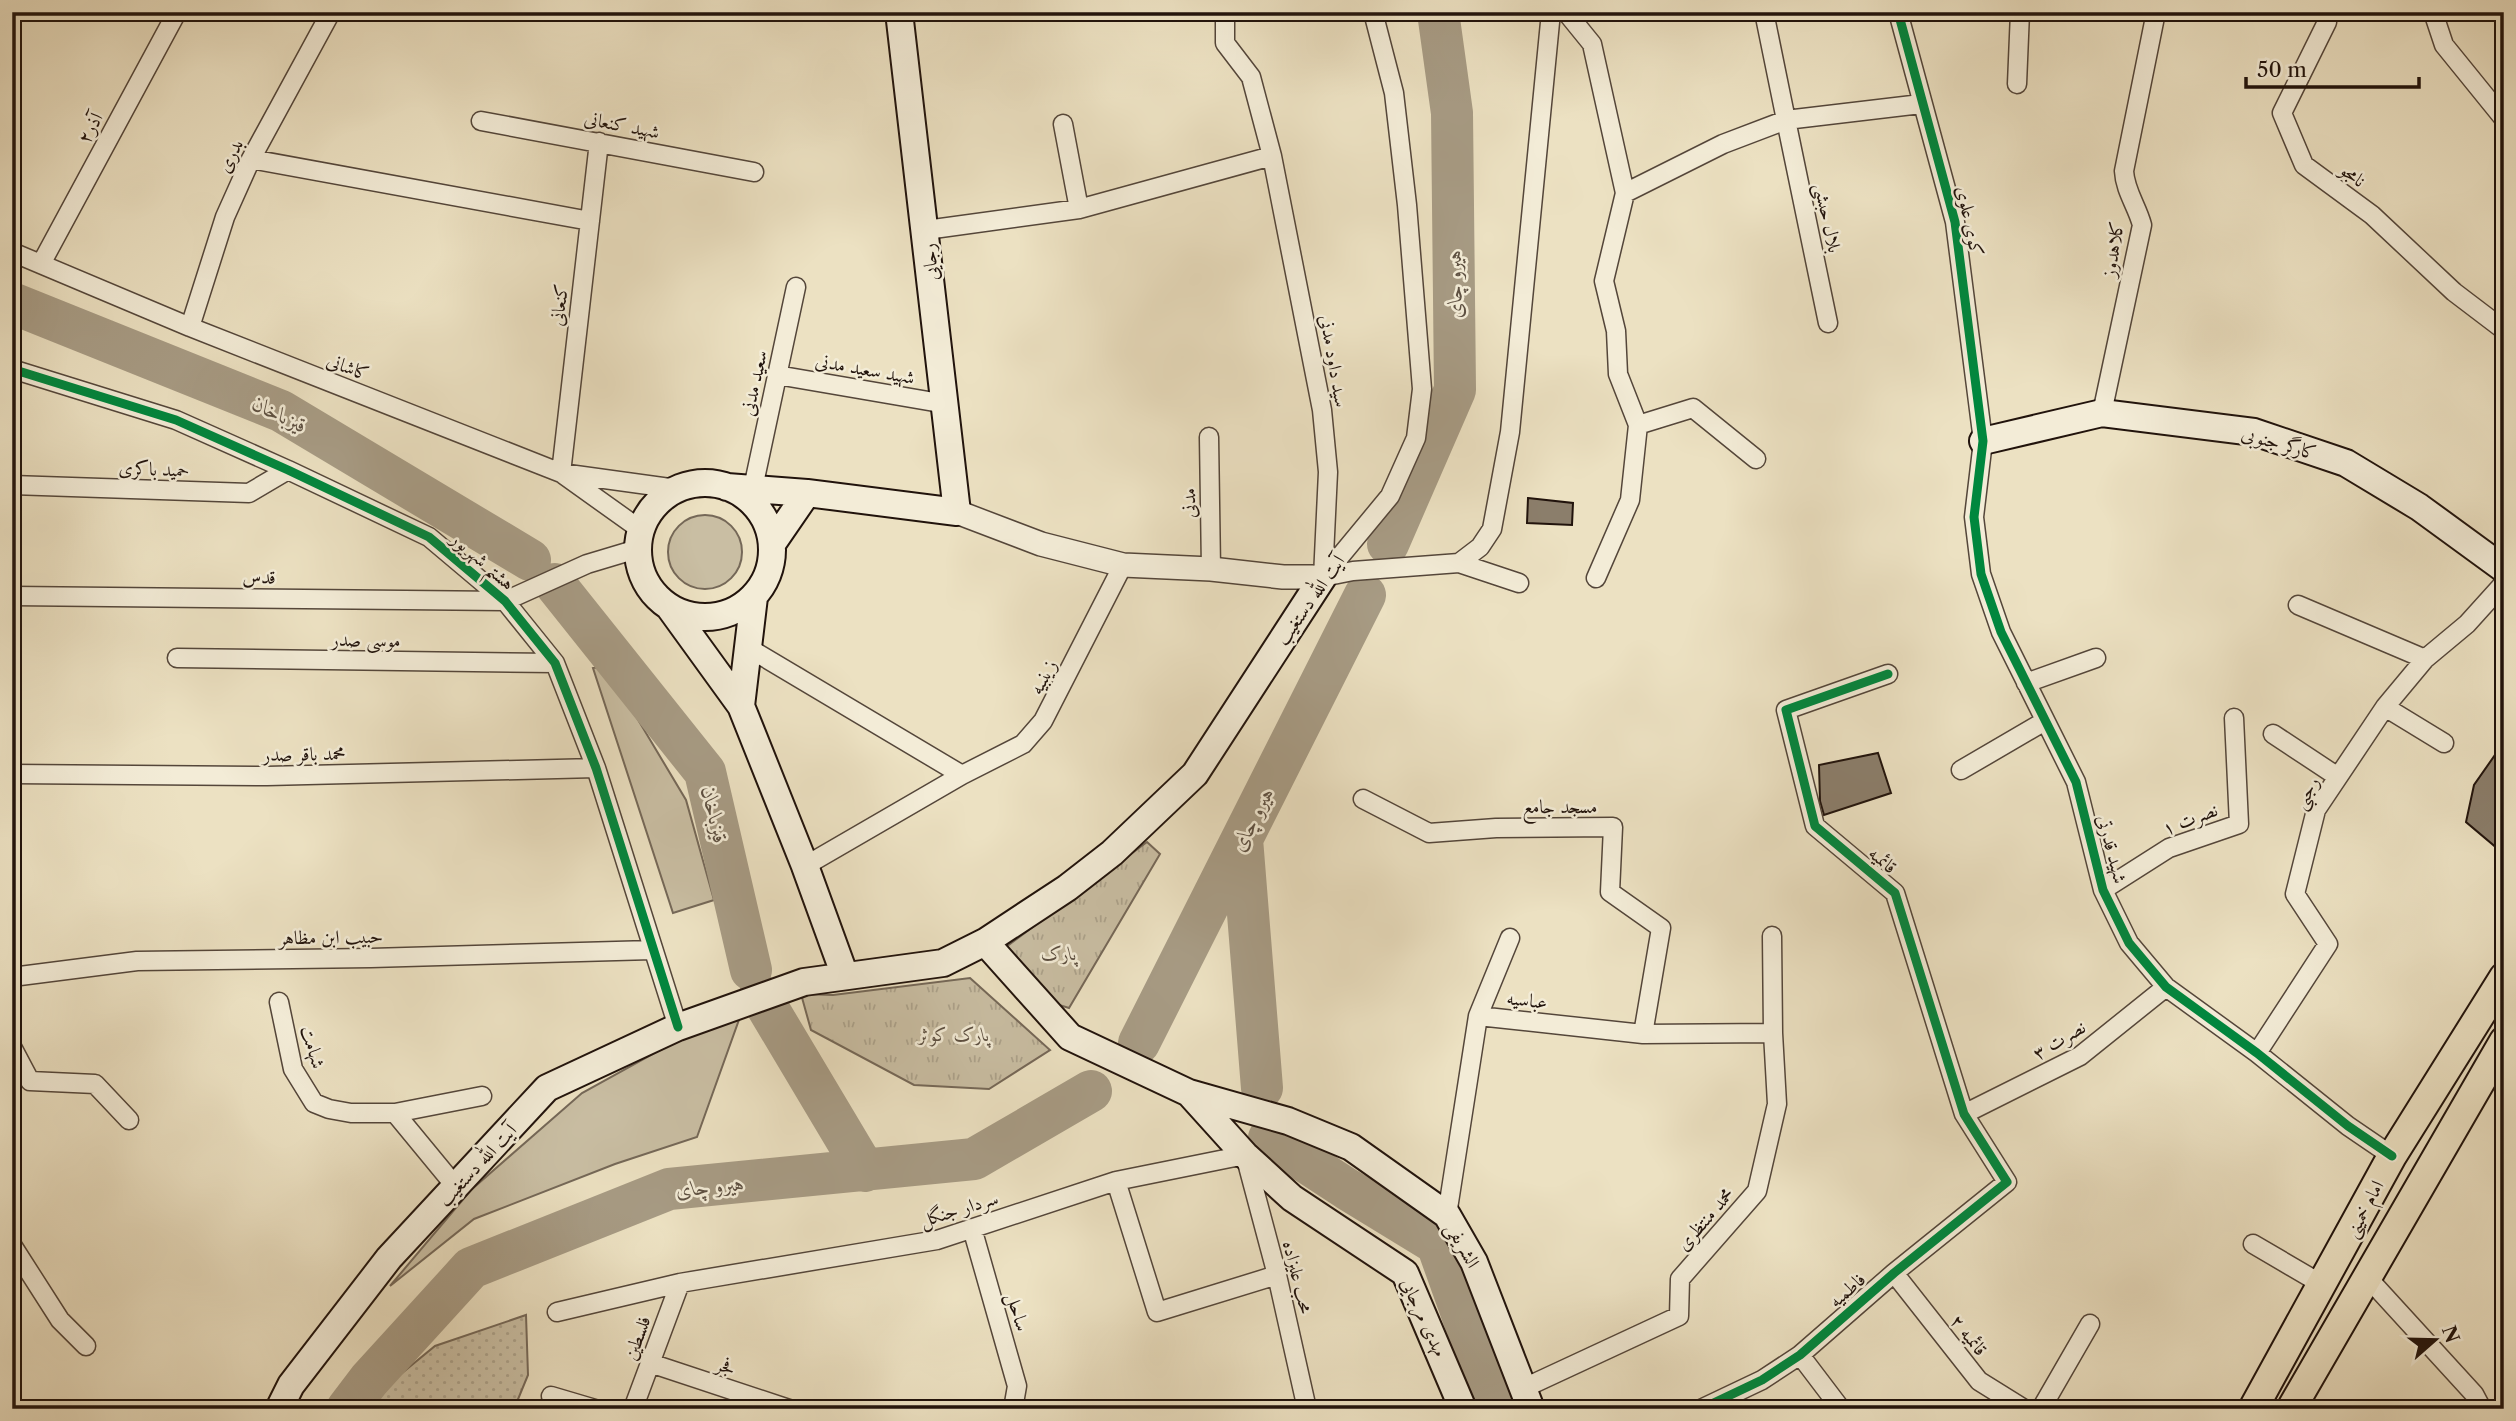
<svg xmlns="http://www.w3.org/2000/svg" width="2516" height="1421" font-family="'Libre Caslon Text',Amiri,serif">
<defs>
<pattern id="park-tufts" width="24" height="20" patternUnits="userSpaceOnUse" patternTransform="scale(1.75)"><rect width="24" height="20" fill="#c9bea3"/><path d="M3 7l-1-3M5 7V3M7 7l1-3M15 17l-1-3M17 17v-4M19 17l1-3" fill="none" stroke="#aca28b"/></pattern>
<pattern id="garden-dots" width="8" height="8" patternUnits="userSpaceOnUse" patternTransform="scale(1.75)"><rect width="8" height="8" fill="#c9bea3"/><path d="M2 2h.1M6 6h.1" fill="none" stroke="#aca28b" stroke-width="1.8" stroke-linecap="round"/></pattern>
</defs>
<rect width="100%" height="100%" fill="#ece1c2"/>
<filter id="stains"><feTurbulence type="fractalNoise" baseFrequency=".00286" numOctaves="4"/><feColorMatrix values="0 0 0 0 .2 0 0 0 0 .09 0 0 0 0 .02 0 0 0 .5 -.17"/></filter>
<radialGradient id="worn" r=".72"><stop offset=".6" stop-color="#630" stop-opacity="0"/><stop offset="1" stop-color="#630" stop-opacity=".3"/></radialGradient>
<path fill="#c9bea3" stroke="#756858" stroke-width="2" d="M668 552a37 37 0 1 1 74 0a37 37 0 1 1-74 0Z
M 606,666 L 686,800 L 714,900 L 673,913 L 593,668 Z
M 745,1003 L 697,1137 L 615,1164 L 474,1219 L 390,1286 L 471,1190 L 582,1093 Z"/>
<path fill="url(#park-tufts)" stroke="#756858" stroke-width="2" d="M 1147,842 L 1160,854 L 1069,1008 L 1056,1004 L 1006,947 Z
M 970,978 L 1050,1050 L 989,1089 L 914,1085 L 811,1030 L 801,994 L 833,995 Z"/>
<path fill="url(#garden-dots)" stroke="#756858" stroke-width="2" d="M 526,1315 L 528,1375 L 514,1409 L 370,1409 L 385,1387 L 435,1346 Z"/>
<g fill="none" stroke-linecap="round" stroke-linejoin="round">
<path stroke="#a79b84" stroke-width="42" d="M 12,303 L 281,411 L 530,560
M 1388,544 L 1455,390 L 1452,113 L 1438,12
M 555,584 L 705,772 L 751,970
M 1242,839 L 1262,1088
M 760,995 L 865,1171
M 1139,1043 L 1365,595
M 1269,1138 L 1347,1189 L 1437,1244 L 1496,1409
M 347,1409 L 369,1380 L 471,1268 L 669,1189 L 974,1159 L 1091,1091"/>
</g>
<path fill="#8b7e6b" stroke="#21130c" stroke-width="2" d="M 1528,498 L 1573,503 L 1572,525 L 1527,523 Z
M 2504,742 L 2504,854 L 2466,822 L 2474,785 Z
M 1878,753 L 1891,793 L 1824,815 L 1820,801 L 1819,765 Z"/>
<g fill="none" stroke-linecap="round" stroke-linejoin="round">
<defs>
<path id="minor" d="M 1225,12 L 1225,43 L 1251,77 L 1272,156 L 1322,410 L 1328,472 L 1323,577
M 1566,12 L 1592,44 L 1625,193 L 1723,144 L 1786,120 L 1828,323
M 1764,12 L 1786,120 L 1921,104
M 1898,12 L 1955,222 L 1983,441 L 1974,517 L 1981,574 L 2001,632 L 2076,782 L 2103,890 L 2129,943 L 2166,987 L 2257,1053 L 2348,1126 L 2392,1156
M 2327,12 L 2327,22 L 2282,113 L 2304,165 L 2372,215 L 2454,292 L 2504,330
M 2433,12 L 2444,45 L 2504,119
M 2017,84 L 2020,12
M 481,121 L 754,172
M 1063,124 L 1079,209
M 251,159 L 590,221
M 926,230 L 1079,209 L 1272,156
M 12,252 L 190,327 L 561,473 L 677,489
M 41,264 L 177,12
M 190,327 L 225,217 L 251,159 L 331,12
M 12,369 L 176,420 L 288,470 L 429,537 L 505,601 L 555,663 L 596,768 L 678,1027
M 777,375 L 946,404
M 2102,413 L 2142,225 C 2137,206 2125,191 2124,171 L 2156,12
M 1638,425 L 1693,408 L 1756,459
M 1209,437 L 1211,569
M 561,473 L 599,142
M 564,475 L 641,530
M 12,485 L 249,493 L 288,470
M 753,488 L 796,287
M 1459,563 L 1480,547 L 1492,529 L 1510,432 L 1551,12
M 1323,577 L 1390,496 L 1416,438 L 1422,389 L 1407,205 L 1394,93 L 1373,12
M 1323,577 L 1353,571 L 1459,563 L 1519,583
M 1596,578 L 1630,500 L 1638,425 L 1618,374 L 1616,331 L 1604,281 L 1625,193
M 12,596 L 505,601 L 587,564 L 637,549
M 2298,605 L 2425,659
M 747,647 L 962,775 L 805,866
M 177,658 L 555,663
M 2026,683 L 2096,658
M 2385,707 L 2444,743
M 2273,734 L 2338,777
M 1961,770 L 2045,721
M 12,774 L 267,776 L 596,768
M 962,775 L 1023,744 L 1043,721 L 1123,565
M 1363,799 L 1429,833 L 1496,828 L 1613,827 L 1610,892 L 1661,928 L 1643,1034
M 2103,890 L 2169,848 L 2239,824 L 2234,718
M 12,977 L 137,961 L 371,958 L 652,950
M 279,1002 L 293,1069 L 314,1103 L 329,1109 L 351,1113 L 395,1113
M 1478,1016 L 1510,938
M 12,1047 L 30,1081 L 95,1084 L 129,1120
M 2257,1053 L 2328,944 L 2295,894 L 2316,810 L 2385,707 L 2425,659 L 2467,624 L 2504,583
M 1964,1114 L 2080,1056 L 2166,987
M 1116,1181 L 1157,1312 L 1277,1275
M 456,1187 L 395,1113 L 482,1096
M 1447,1215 L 1478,1016 L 1643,1034 L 1773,1033
M 972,1228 L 1017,1386 L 1013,1409
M 2253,1244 L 2323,1285
M 12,1245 L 60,1320 L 86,1346
M 1894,1273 L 1979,1381 L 2024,1409
M 2367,1277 L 2474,1394 L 2482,1409
M 557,1312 L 680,1283 L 937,1240 L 1116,1181 L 1245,1155 L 1277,1275 L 1307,1409
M 1800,1355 L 1841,1409
M 650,1363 L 789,1409
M 1524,1388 L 1679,1316 L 1680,1279 L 1757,1191 L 1777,1104 L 1773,1033 L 1772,936
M 551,1396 L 595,1409
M 633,1409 L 680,1283
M 1701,1409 L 1762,1380 L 1800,1355 L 1894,1273 L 2007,1182 L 1964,1114 L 1895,893 L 1815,826 L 1786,710 L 1888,674
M 2041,1409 L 2090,1324"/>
<path id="tertiary" d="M 957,512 L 1041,544 L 1123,565 L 1211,569 L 1283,577 L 1323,577"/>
<path id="secondary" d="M 1983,441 L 2102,413 L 2254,432 L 2346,463 L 2419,507 L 2504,569
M638 550a67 67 0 1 1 134 0a67 67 0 1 1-134 0Z
M 727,487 L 807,493 L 957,512 L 899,12
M 772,544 L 807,493
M 670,608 L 741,706 L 805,866 L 845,976
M 741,706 L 754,597
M 985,942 L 1070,1037 L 1189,1093 L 1288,1121 L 1351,1147 L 1447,1215 L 1474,1262 L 1531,1409
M 1189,1093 L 1245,1155 L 1292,1198 L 1405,1273 L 1463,1409
M 279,1409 L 291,1385 L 389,1258 L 547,1088 L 678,1027 L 804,982 L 943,963 L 985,942 L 1067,888 L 1112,853 L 1195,774 L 1323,577"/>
<path id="primary" d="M 2253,1409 L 2392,1156 L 2504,977
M 2291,1409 L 2504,1041"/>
</defs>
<use href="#minor" stroke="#54463a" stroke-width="21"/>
<use href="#tertiary" stroke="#54463a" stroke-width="26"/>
<use href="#secondary" stroke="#21130c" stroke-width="30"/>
<use href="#primary" stroke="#21130c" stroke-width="32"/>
<use href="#minor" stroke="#f3ecd7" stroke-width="18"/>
<use href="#tertiary" stroke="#f3ecd7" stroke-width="23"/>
<use href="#secondary" stroke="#f3ecd7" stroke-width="26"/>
<use href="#primary" stroke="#ece1c2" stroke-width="28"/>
<defs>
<path id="cycleway" d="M 1898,12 L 1955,222 L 1983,441 L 1974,517 L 1981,574 L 2001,632 L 2076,782 L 2103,890 L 2129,943 L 2166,987 L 2257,1053 L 2348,1126 L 2392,1156
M 12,369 L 176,420 L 288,470 L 429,537 L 505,601 L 555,663 L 596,768 L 678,1027
M 1701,1409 L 1762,1380 L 1800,1355 L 1894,1273 L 2007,1182 L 1964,1114 L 1895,893 L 1815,826 L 1786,710 L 1888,674"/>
</defs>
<use href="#cycleway" stroke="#f3ecd7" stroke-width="13"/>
<use href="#cycleway" stroke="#00873e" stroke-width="9"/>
</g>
<g text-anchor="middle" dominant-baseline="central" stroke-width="5" stroke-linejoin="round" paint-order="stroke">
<g font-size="19" fill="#21130c" stroke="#f3ecd7">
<text transform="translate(622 125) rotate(11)">شهید کنعانی</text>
<text transform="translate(90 128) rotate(-62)">آذر۲</text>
<text transform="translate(230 156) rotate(-64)">بدری</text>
<text transform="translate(2353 175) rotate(37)">نامجو</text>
<text transform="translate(1828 218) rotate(78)">بلال حبشی</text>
<text transform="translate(1970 221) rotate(78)">کوی علوی</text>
<text transform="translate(2113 249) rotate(-81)">کلاهدوز</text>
<text transform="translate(930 262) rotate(-96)">رجایی</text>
<text transform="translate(559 305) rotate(-83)">کنعانی</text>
<text transform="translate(1334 361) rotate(80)">سید داود مدنی</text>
<text transform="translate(348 367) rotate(21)">کاشانی</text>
<text transform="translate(865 369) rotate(10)">شهید سعید مدنی</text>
<text transform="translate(754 383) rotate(-78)">سعید مدنی</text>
<text transform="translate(2279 443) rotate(16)">کارگر جنوبی</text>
<text transform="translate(154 469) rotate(2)">حمید باکری</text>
<text transform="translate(1189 503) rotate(-91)">مدنی</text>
<text transform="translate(483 561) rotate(41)">هشتم شهریور</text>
<text transform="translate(259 577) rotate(1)">قدس</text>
<text transform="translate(1310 600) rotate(-55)">آیت الله دستغیب</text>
<text transform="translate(366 640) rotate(1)">موسی صدر</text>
<text transform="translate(1043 677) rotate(-62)">زینبیه</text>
<text transform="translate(304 754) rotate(-1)">محمد باقر صدر</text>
<text transform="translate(2306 793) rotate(-62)">رجبی</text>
<text x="1560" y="806">مسجد جامع</text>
<text transform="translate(2190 819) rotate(-21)">نصرت ۱</text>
<text transform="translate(2112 849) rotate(75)">شهید قدرتی</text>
<text transform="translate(1883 860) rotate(41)">قائمیه</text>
<text transform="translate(331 937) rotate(-1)">حبیب ابن مظاهر</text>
<text transform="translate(1527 1000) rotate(7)">عباسیه</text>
<text transform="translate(2059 1040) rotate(-31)">نصرت ۳</text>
<text transform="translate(313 1047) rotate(73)">شهامت</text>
<text transform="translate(477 1165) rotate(-47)">آیت الله دستغیب</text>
<text transform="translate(959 1209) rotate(-17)">سردار جنگل</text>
<text transform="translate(2364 1209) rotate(-62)">امام خمینی</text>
<text transform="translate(1705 1219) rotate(-49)">محمد منتظری</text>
<text transform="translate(1463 1245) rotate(61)">الشریفی</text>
<text transform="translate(1298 1277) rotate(76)">محب علیزاده</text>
<text transform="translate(1847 1290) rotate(-41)">فاطمیه</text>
<text transform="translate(1018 1312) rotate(74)">ساحل</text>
<text transform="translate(1424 1317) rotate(65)">مهدی مرجایی</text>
<text transform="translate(1969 1335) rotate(52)">قائمیه ۲</text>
<text transform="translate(637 1338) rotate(-70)">فلسطین</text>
<text transform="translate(726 1366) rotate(18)">فجر</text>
</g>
<g font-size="19" font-style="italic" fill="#5c4f41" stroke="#f3ecd7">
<text x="1059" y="953">پارک</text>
<text x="954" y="1034">پارک کوثر</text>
</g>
<g font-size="21" font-style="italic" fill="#5d5042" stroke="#f3ecd7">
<text transform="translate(1454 284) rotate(-91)">هیرو چای</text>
<text transform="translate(280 414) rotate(26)">قیزباخان</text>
<text transform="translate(715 815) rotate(77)">قیزباخان</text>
<text transform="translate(1252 819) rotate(-63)">هیرو چای</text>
<text transform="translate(710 1186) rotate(-6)">هیرو چای</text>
</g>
</g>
<rect width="2516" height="1421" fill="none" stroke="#ece1c2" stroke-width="42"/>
<rect x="14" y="14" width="2488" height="1393" fill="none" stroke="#21130c" stroke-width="3.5"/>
<rect x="21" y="21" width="2474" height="1379" fill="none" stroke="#21130c" stroke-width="2"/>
<g transform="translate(2435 1340) rotate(70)" stroke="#f3ecd7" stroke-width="5" paint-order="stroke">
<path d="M0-5L12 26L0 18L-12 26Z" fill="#21130c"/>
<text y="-10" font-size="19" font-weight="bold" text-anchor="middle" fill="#21130c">N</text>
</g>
<path d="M2246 77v10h173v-10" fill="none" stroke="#21130c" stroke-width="3.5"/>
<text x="2257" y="77" font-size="21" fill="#21130c" stroke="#f3ecd7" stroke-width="5" paint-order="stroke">50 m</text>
<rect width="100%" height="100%" filter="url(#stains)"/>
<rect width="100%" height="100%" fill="url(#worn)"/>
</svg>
